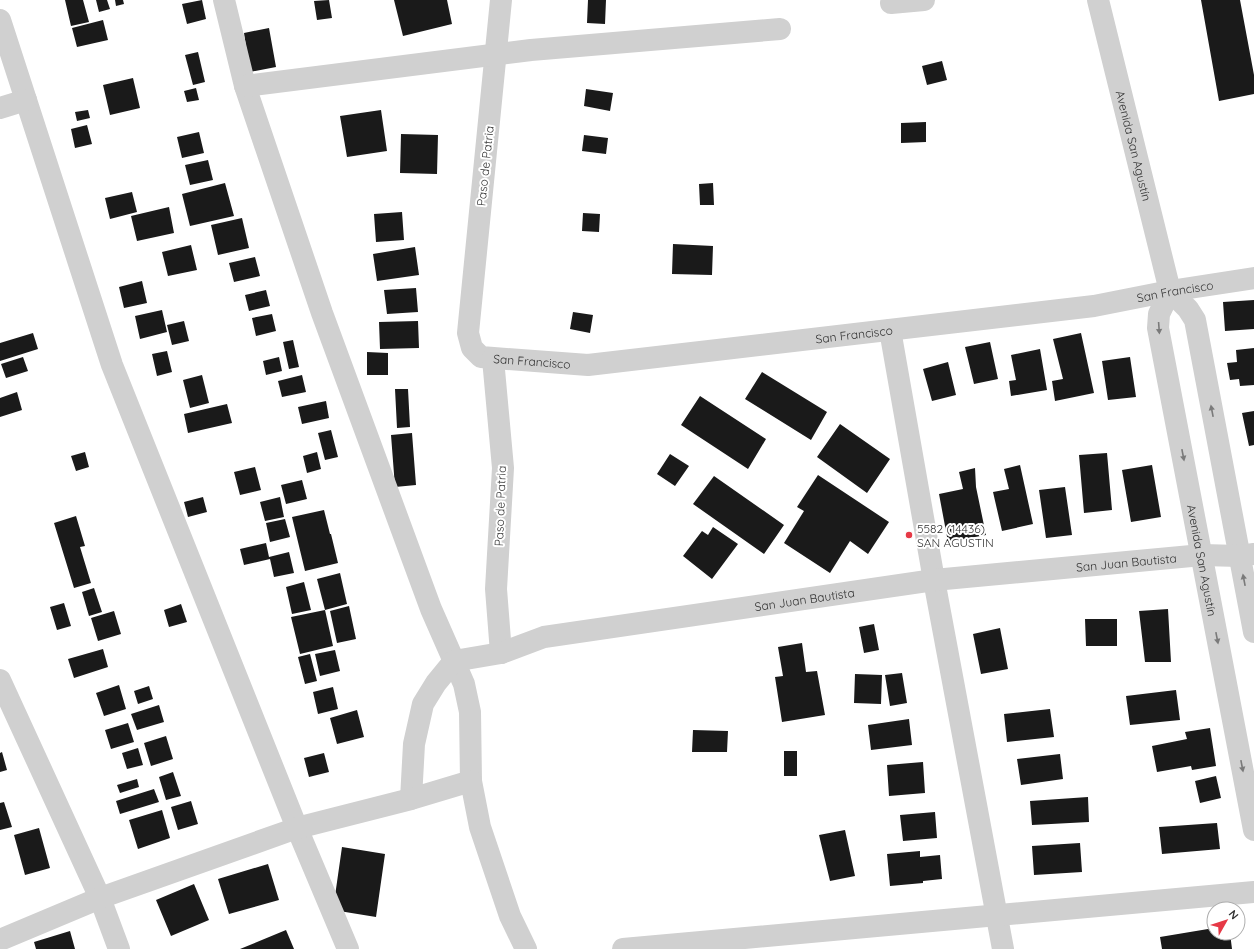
<svg xmlns="http://www.w3.org/2000/svg" width="1254" height="949" font-family="Quicksand,sans-serif">
<rect width="100%" height="100%" fill="#fff"/>
<path fill="#1a1a1a" d="M 65,0 L 83,0 L 89,22 L 71,26 Z
M 96,0 L 107,0 L 110,9 L 99,12 Z
M 115,0 L 123,0 L 124,4 L 116,6 Z
M 202,0 L 206,19 L 187,24 L 182,4 Z
M 329,0 L 332,18 L 317,20 L 314,1 Z
M 394,0 L 447,0 L 452,24 L 403,36 Z
M 588,0 L 606,0 L 605,24 L 587,23 Z
M 1201,0 L 1240,0 L 1254,75 L 1254,94 L 1219,101 Z
M 103,20 L 108,40 L 77,47 L 72,28 Z
M 269,28 L 276,67 L 250,72 L 244,33 Z
M 198,52 L 205,82 L 193,85 L 185,55 Z
M 942,61 L 947,80 L 927,85 L 922,66 Z
M 133,78 L 140,108 L 110,115 L 103,85 Z
M 196,88 L 199,100 L 187,102 L 184,91 Z
M 586,89 L 613,93 L 610,111 L 584,106 Z
M 88,110 L 90,118 L 77,121 L 75,112 Z
M 381,110 L 387,151 L 347,157 L 340,116 Z
M 926,122 L 926,142 L 901,143 L 901,123 Z
M 87,125 L 92,144 L 75,148 L 71,129 Z
M 199,132 L 204,153 L 182,158 L 177,137 Z
M 401,134 L 438,135 L 437,174 L 400,173 Z
M 584,135 L 608,138 L 606,154 L 582,151 Z
M 208,160 L 213,180 L 190,185 L 185,165 Z
M 225,183 L 234,216 L 190,226 L 182,194 Z
M 713,183 L 714,205 L 700,205 L 699,184 Z
M 132,192 L 137,212 L 110,219 L 105,198 Z
M 169,207 L 174,233 L 137,241 L 131,216 Z
M 402,212 L 404,240 L 376,242 L 374,214 Z
M 583,213 L 600,214 L 599,232 L 582,231 Z
M 242,218 L 249,248 L 218,255 L 211,225 Z
M 673,244 L 713,246 L 712,275 L 672,274 Z
M 191,245 L 197,270 L 168,276 L 162,252 Z
M 415,247 L 419,275 L 377,281 L 373,254 Z
M 255,257 L 260,276 L 234,282 L 229,263 Z
M 142,281 L 147,303 L 124,308 L 119,287 Z
M 416,288 L 418,312 L 387,314 L 384,290 Z
M 266,290 L 270,306 L 249,311 L 245,295 Z
M 1254,300 L 1254,329 L 1225,331 L 1223,302 Z
M 162,310 L 167,332 L 140,339 L 135,316 Z
M 573,312 L 593,315 L 590,333 L 570,329 Z
M 272,314 L 276,331 L 256,336 L 252,318 Z
M 184,321 L 189,341 L 172,345 L 167,325 Z
M 418,321 L 419,348 L 380,349 L 379,322 Z
M 33,333 L 38,349 L 0,361 L 0,343 Z
M 1081,333 L 1094,393 L 1055,401 L 1052,381 L 1063,379 L 1053,339 Z
M 293,340 L 299,367 L 289,369 L 283,342 Z
M 990,342 L 998,379 L 974,384 L 965,347 Z
M 1254,348 L 1254,385 L 1240,386 L 1239,379 L 1230,380 L 1227,363 L 1237,362 L 1236,350 Z
M 1040,349 L 1047,390 L 1011,396 L 1009,381 L 1016,380 L 1011,355 Z
M 167,351 L 172,372 L 157,376 L 152,354 Z
M 367,352 L 388,353 L 388,375 L 367,375 Z
M 23,357 L 28,371 L 6,378 L 1,364 Z
M 279,357 L 282,371 L 266,375 L 263,361 Z
M 1130,357 L 1136,397 L 1108,400 L 1102,361 Z
M 948,362 L 956,395 L 932,401 L 923,369 Z
M 762,372 L 827,412 L 811,440 L 745,399 Z
M 202,375 L 209,403 L 190,408 L 183,380 Z
M 302,375 L 306,392 L 282,397 L 278,381 Z
M 395,389 L 408,389 L 410,427 L 397,428 Z
M 17,392 L 22,410 L 0,417 L 0,398 Z
M 700,396 L 766,439 L 748,469 L 681,425 Z
M 326,401 L 329,418 L 302,424 L 298,407 Z
M 227,404 L 232,423 L 188,433 L 184,414 Z
M 1254,411 L 1254,445 L 1249,446 L 1242,413 Z
M 840,424 L 890,459 L 867,493 L 817,457 Z
M 331,430 L 338,457 L 325,460 L 318,433 Z
M 412,433 L 416,485 L 395,487 L 391,435 Z
M 85,452 L 89,467 L 76,471 L 71,456 Z
M 317,452 L 321,469 L 307,473 L 303,456 Z
M 1107,453 L 1112,510 L 1084,513 L 1079,455 Z
M 670,454 L 689,466 L 675,486 L 657,474 Z
M 1020,465 L 1033,524 L 1002,531 L 993,492 L 1009,489 L 1004,469 Z
M 1152,465 L 1161,517 L 1131,522 L 1122,470 Z
M 255,467 L 261,490 L 240,495 L 234,472 Z
M 975,468 L 976,487 L 986,535 L 948,542 L 939,494 L 963,489 L 959,472 Z
M 818,475 L 889,522 L 868,554 L 850,541 L 830,573 L 784,543 L 804,511 L 797,507 Z
M 714,476 L 784,525 L 764,554 L 693,504 Z
M 302,480 L 307,499 L 286,504 L 281,485 Z
M 1065,487 L 1072,535 L 1046,538 L 1039,490 Z
M 203,497 L 207,512 L 188,517 L 184,502 Z
M 280,497 L 284,517 L 265,521 L 260,502 Z
M 324,510 L 330,534 L 331,534 L 338,563 L 305,571 L 292,517 Z
M 76,516 L 85,546 L 80,547 L 91,583 L 74,588 L 54,523 Z
M 285,519 L 290,537 L 270,542 L 266,523 Z
M 713,527 L 738,544 L 712,579 L 683,556 L 702,531 L 708,535 Z
M 266,543 L 269,557 L 289,552 L 294,573 L 274,577 L 270,559 L 244,565 L 240,549 Z
M 340,573 L 347,604 L 325,610 L 317,579 Z
M 304,582 L 311,610 L 292,614 L 286,587 Z
M 94,588 L 102,612 L 89,616 L 82,592 Z
M 64,603 L 71,626 L 57,630 L 50,607 Z
M 181,604 L 187,622 L 169,627 L 164,610 Z
M 349,606 L 356,639 L 337,643 L 330,611 Z
M 1168,609 L 1171,662 L 1145,662 L 1139,611 Z
M 325,610 L 333,646 L 300,654 L 291,617 Z
M 114,611 L 121,634 L 98,641 L 91,618 Z
M 1085,619 L 1117,619 L 1117,646 L 1086,646 Z
M 874,624 L 879,650 L 864,653 L 859,627 Z
M 1000,628 L 1008,669 L 981,674 L 973,634 Z
M 802,643 L 806,672 L 817,671 L 825,715 L 782,722 L 775,677 L 783,676 L 778,647 Z
M 103,649 L 108,667 L 74,678 L 68,659 Z
M 335,650 L 340,671 L 320,676 L 315,654 Z
M 310,654 L 317,681 L 305,684 L 298,657 Z
M 902,673 L 907,703 L 890,706 L 885,675 Z
M 855,674 L 882,675 L 881,704 L 854,703 Z
M 119,685 L 126,709 L 104,716 L 96,693 Z
M 149,686 L 153,699 L 138,704 L 134,691 Z
M 333,687 L 338,709 L 318,714 L 313,692 Z
M 1176,690 L 1180,720 L 1130,725 L 1126,696 Z
M 159,705 L 164,722 L 137,730 L 131,714 Z
M 1050,709 L 1054,737 L 1007,742 L 1004,714 Z
M 357,710 L 364,737 L 337,744 L 330,718 Z
M 909,719 L 912,745 L 871,750 L 868,725 Z
M 128,723 L 134,742 L 111,749 L 105,730 Z
M 1210,728 L 1216,766 L 1192,770 L 1191,766 L 1157,772 L 1152,746 L 1187,739 L 1185,732 Z
M 693,730 L 728,731 L 727,752 L 692,752 Z
M 166,736 L 173,759 L 151,766 L 144,743 Z
M 138,748 L 143,765 L 127,769 L 122,753 Z
M 784,751 L 797,751 L 797,776 L 784,776 Z
M 2,752 L 7,770 L 0,772 L 0,753 Z
M 324,753 L 329,772 L 309,777 L 304,758 Z
M 1060,754 L 1063,779 L 1021,785 L 1017,759 Z
M 923,762 L 925,793 L 889,796 L 887,765 Z
M 173,772 L 181,796 L 166,800 L 159,777 Z
M 1216,776 L 1221,798 L 1200,803 L 1195,781 Z
M 137,779 L 139,787 L 120,793 L 117,785 Z
M 154,789 L 159,802 L 120,814 L 116,801 Z
M 1088,797 L 1089,822 L 1032,825 L 1030,801 Z
M 191,801 L 198,824 L 178,830 L 171,807 Z
M 4,802 L 12,827 L 0,830 L 0,803 Z
M 162,810 L 170,838 L 138,849 L 129,820 Z
M 935,812 L 937,838 L 903,841 L 900,815 Z
M 1217,823 L 1220,849 L 1162,854 L 1159,827 Z
M 39,828 L 50,868 L 25,875 L 14,835 Z
M 845,830 L 855,876 L 830,881 L 819,835 Z
M 1080,843 L 1082,872 L 1034,875 L 1032,846 Z
M 342,847 L 385,854 L 376,917 L 333,910 Z
M 920,851 L 920,857 L 940,855 L 942,879 L 923,881 L 923,883 L 890,886 L 887,854 Z
M 268,864 L 279,900 L 229,914 L 218,879 Z
M 194,884 L 209,920 L 171,936 L 156,900 Z
M 1214,928 L 1214,933 L 1230,933 L 1232,949 L 1162,949 L 1160,937 Z
M 286,930 L 294,949 L 240,949 Z
M 70,931 L 75,949 L 36,949 L 34,942 Z"/>
<g fill="none" stroke-linecap="round" stroke-linejoin="round">
<g stroke="#d0d0d0" stroke-width="22">
<path d="M 224,0 L 245,86 L 322,313 L 431,609 L 464,684 L 470,712 L 471,781 L 480,827 L 510,916 L 526,949"/>
<path id="s1" d="M 501,0 L 468,333 L 472,348 L 481,357 L 588,365 L 1094,306 L 1170,291 L 1254,278"/>
<path id="s2" d="M 1098,0 L 1170,291 L 1188,309 L 1195,320 L 1254,632"/>
<path d="M 891,3 L 924,0"/>
<path d="M 0,20 L 112,365 L 297,828 L 348,949"/>
<path d="M 245,86 L 531,50 L 780,29"/>
<path d="M 0,108 L 26,100"/>
<path id="s3" d="M 1170,291 L 1159,314 L 1158,328 L 1254,830"/>
<path d="M 890,330 L 934,580 L 1003,949"/>
<path d="M 493,359 L 503,468 L 496,589 L 501,653"/>
<path d="M 0,680 L 100,898 L 119,949"/>
<path id="s4" d="M 411,799 L 414,744 L 423,704 L 436,683 L 454,661 L 501,653 L 544,637 L 934,580 L 1202,555 L 1240,556 L 1254,554"/>
<path d="M 0,940 L 100,898 L 297,828 L 411,799 L 471,781"/>
<path d="M 623,949 L 1254,892"/>
</g>
</g>
<defs><path id="oneway-solid" d="M-6-.8H1V-3.2L6.5 0L1 3.2V.8H-6Z"/></defs>
<g fill="#7a7a7a">
<use href="#oneway-solid" transform="translate(1159 328) rotate(86)"/>
<use href="#oneway-solid" transform="translate(1212 411) rotate(-101)"/>
<use href="#oneway-solid" transform="translate(1183 455) rotate(79)"/>
<use href="#oneway-solid" transform="translate(1244 580) rotate(-101)"/>
<use href="#oneway-solid" transform="translate(1217 638) rotate(79)"/>
<use href="#oneway-solid" transform="translate(1242 766) rotate(79)"/>
</g>
<circle fill="#e63946" stroke="#fff" stroke-width="1.5" cx="909" cy="535" r="4"/>
<g text-anchor="middle" dominant-baseline="central" stroke-width="4" stroke-linejoin="round" paint-order="stroke">
<g font-size="12" fill="#333" stroke="#fff">
<text stroke="none"><textPath href="#s2" startOffset="150">Avenida San Agustín</textPath></text>
<text transform="translate(485 166) rotate(-84)">Paso de Patria</text>
<text stroke="none"><textPath href="#s1" startOffset="1062">San Francisco</textPath></text>
<text stroke="none"><textPath href="#s1" startOffset="738">San Francisco</textPath></text>
<text stroke="none"><textPath href="#s1" startOffset="414">San Francisco</textPath></text>
<text transform="translate(500 506) rotate(-88)">Paso de Patria</text>
<text stroke="none"><textPath href="#s3" startOffset="276">Avenida San Agustín</textPath></text>
<text stroke="none"><textPath href="#s4" startOffset="830">San Juan Bautista</textPath></text>
<text stroke="none"><textPath href="#s4" startOffset="506">San Juan Bautista</textPath></text>
</g>
<g font-size="12" fill="#333" stroke="#fff" text-anchor="start">
<text x="917" y="528">5582 (14436)<tspan x="917" dy="14">SAN AGUSTIN</tspan></text>
</g>
</g>
<g transform="translate(1226 921) rotate(51)"><circle r="19" fill="#ffffff" stroke="#adadad"/>
<path d="M0-3L7 15L0 10L-7 15Z" fill="#e63946"/>
<text y="-6" font-size="11" font-weight="bold" text-anchor="middle" fill="#333333">N</text>
</g>
</svg>
